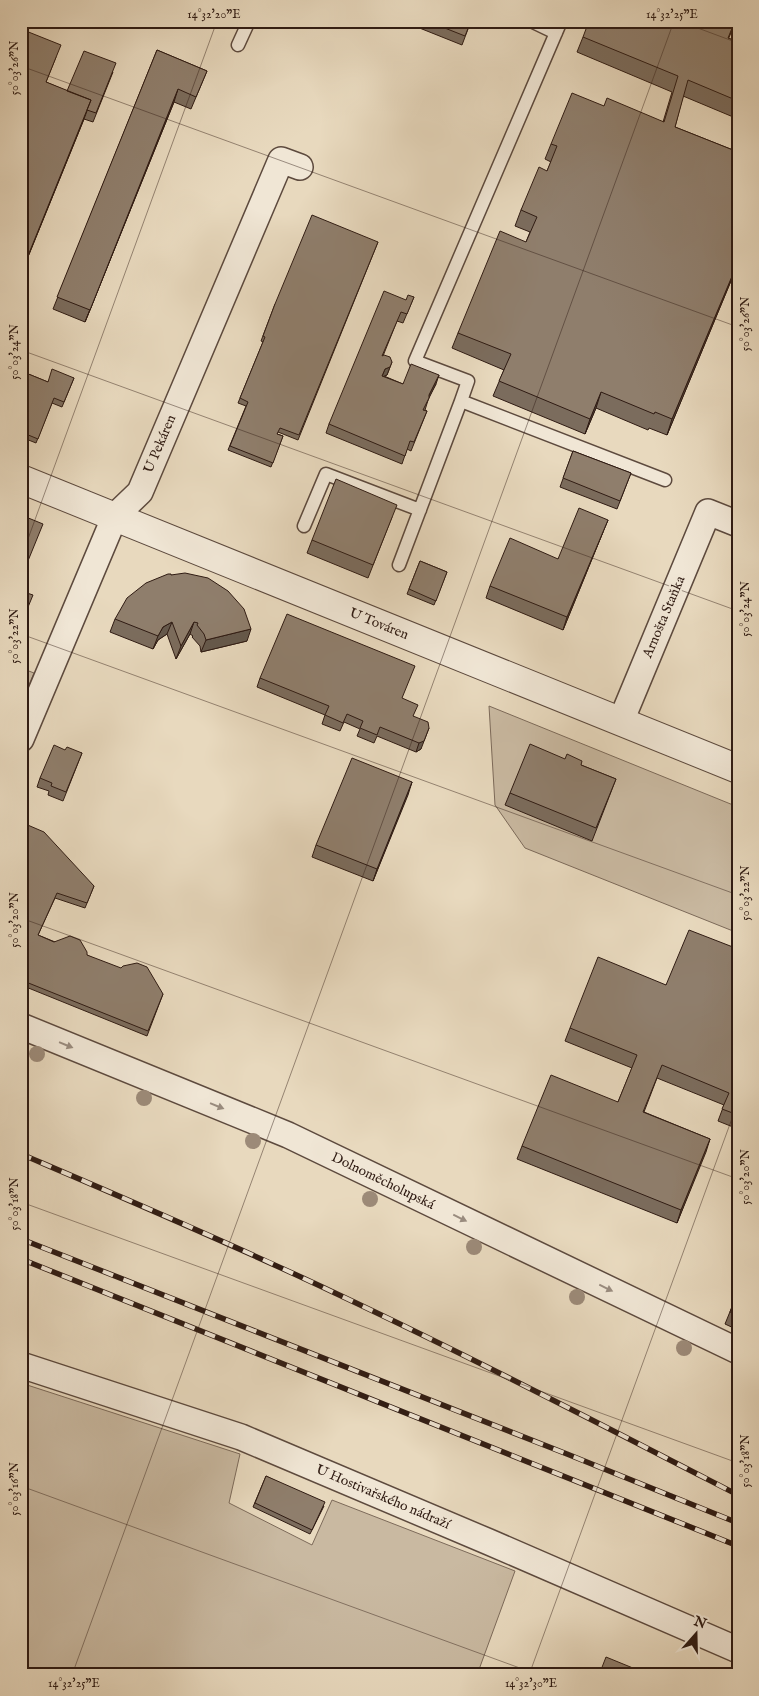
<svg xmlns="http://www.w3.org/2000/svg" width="759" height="1696" font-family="'IM FELL English',serif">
<rect width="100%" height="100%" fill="#e8d9be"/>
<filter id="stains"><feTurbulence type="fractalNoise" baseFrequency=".004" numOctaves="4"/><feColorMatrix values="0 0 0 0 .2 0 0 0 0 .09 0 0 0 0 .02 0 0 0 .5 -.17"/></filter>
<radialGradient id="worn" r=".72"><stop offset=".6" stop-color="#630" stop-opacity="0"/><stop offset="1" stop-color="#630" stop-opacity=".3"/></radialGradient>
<path fill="#c9b9a1" stroke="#7c6a5a" d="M 21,668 L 34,673 L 21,704 Z
M 489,706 L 738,807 L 738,933 L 525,848 L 495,805 Z
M 21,1383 L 240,1454 L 229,1503 L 312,1545 L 332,1500 L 515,1571 L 477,1675 L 21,1675 Z"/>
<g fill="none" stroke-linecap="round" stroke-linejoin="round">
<defs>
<path id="service" d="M 531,21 L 556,33
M 561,21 L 415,361 L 468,381 L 461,401 L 665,480
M 238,45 L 249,21
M 304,526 L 326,474 L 420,510
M 399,565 L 461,401"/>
<path id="minor" d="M 621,721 L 708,512 L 738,524
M 21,739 L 115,516 L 140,492 L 281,160 L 300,167
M 21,1026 L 288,1135 L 738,1351
M 21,1365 L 241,1437 L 489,1542 L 738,1650"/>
<path id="tertiary" d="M 21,479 L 738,769"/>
</defs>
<use href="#service" stroke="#5d4a3e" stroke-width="15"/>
<use href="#minor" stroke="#5d4a3e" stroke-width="28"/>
<use href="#tertiary" stroke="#5d4a3e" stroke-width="30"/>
<use href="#service" stroke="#f0e6d5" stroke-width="12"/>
<use href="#minor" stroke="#f0e6d5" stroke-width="25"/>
<use href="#tertiary" stroke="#f0e6d5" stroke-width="28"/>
<defs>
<path id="rail" d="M 21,1154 C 126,1199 232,1244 335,1293 C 471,1357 604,1426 738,1495
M 21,1239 L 567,1454 L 738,1523
M 21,1259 L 738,1546"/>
</defs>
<use href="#rail" stroke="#2f1b13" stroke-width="5.5"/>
<use href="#rail" stroke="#f0e6d5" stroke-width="4" stroke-dasharray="11" stroke-linecap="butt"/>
</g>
<g fill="#9c8a78">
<circle cx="37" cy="1054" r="8"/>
<circle cx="144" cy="1098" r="8"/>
<circle cx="253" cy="1141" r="8"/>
<circle cx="370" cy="1199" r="8"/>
<circle cx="474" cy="1247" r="8"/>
<circle cx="577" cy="1297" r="8"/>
<circle cx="684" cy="1348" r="8"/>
</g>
<path fill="#7b6c5d" stroke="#2f1b13" d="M 407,21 L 471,21 L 462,45 L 407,23 Z
M 692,21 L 736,21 L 728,38 L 738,42 L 738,119 L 683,96 L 675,127 L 738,152 L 738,264 L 667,435 L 649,428 L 648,430 L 596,408 L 585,434 L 493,396 L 504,370 L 452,348 L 458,333 L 526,242 L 530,232 L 515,226 L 521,210 L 547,171 L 551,162 L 545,159 L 551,144 L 604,106 L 663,122 L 672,92 L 577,52 L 583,37 L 692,23 Z
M 21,29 L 56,57 L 46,82 L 67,91 L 113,72 L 93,122 L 84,119 L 21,274 Z
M 157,50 L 207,71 L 191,109 L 174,102 L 85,322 L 53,309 Z
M 378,242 L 298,440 L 278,432 L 277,434 L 283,436 L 271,467 L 228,450 L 246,406 L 238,403 L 263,342 L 261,341 L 275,304 Z
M 414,297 L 403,323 L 397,321 L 383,356 L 392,362 L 387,375 L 384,376 L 403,384 L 436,384 L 429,397 L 425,410 L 427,411 L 411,451 L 407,449 L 402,464 L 326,433 L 329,424 L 406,300 Z
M 21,371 L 48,382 L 74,378 L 62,407 L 52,403 L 36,443 L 21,437 Z
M 573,451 L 631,473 L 617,509 L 560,487 Z
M 392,517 L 368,578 L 307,553 L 312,540 Z
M 603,532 L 563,630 L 486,598 L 490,586 L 558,559 Z
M 420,561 L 447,572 L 434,605 L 407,594 Z
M 171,575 L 247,641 L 201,652 L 200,646 L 192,637 L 193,636 L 190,634 L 176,659 L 167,634 L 158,640 L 153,649 L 110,632 L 115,619 Z
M 260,678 L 402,699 L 413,716 L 421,749 L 416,752 L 377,736 L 374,743 L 357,736 L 360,729 L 344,722 L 340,731 L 322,724 L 325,715 L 257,687 Z
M 65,750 L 82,753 L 63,801 L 48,795 L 49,791 L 37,787 L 40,778 Z
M 581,765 L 616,779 L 592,841 L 505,805 L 510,793 Z
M 412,782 L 373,881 L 312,857 L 316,845 Z
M 21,826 L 94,886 L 85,908 L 55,898 L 38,935 L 87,955 L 163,994 L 147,1036 L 21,985 Z
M 738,949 L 738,1129 L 718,1121 L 724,1105 L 657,1078 L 644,1112 L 710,1139 L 677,1223 L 517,1159 L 522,1146 L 618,1102 L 632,1068 L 565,1041 L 570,1028 L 666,985 Z
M 738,1292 L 738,1330 L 725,1324 Z
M 266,1476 L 324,1506 L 310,1534 L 253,1507 Z"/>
<path fill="#64584c" stroke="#2f1b13" d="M 735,21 L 736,21 L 722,54 L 728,38 Z
M 178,89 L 174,102 L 85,322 L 90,310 Z
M 91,100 L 84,119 L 21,274 L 21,273 Z
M 738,262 L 738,264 L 667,435 L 672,419 Z
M 390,367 L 387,375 L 382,377 L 379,384 L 385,369 Z
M 439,375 L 436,384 L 426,404 L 429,395 Z
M 601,392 L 596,408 L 585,434 L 590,419 Z
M 608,520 L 603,532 L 563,630 L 567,617 Z
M 172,622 L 167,634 L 158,640 L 153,649 L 158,636 L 163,627 Z
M 194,622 L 190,634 L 176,659 L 181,646 Z
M 251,629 L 247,641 L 201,652 L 206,640 Z
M 429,728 L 421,749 L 416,752 L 419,743 Z
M 412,782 L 408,795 L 373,881 L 377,869 Z
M 710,1139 L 706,1152 L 677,1223 L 681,1210 Z"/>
<path fill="#8f7e6c" stroke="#2f1b13" d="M 427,21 L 471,21 L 465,36 Z
M 589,21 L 689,21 L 692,23 L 692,21 L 735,21 L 728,38 L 738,42 L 738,101 L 688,80 L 675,127 L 738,152 L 738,262 L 672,419 L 655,412 L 654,414 L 601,392 L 590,419 L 499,381 L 511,354 L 458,333 L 500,231 L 526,242 L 537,217 L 521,210 L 539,167 L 547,171 L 557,146 L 551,144 L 572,93 L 604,106 L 607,98 L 664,122 L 678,76 L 583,37 Z
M 21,29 L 61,45 L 46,82 L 91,100 L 21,273 Z
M 157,50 L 207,71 L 196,97 L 178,89 L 90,310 L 57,297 Z
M 84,51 L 116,63 L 96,113 L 87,110 L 91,100 L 67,91 Z
M 312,215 L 378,242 L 299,435 L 280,428 L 277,434 L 283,436 L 273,463 L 230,446 L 248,402 L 240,398 L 265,337 L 263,336 L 275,304 Z
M 384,291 L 406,300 L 408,295 L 414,297 L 407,314 L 401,312 L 382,356 L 384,355 L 390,357 L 392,362 L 390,367 L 385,369 L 382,376 L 403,384 L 411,364 L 439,375 L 429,395 L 429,398 L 423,410 L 427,411 L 414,442 L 410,441 L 405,456 L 329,424 Z
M 52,369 L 74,378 L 64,402 L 54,398 L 38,439 L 21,432 L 21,371 L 48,382 Z
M 573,451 L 631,473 L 620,501 L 563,478 Z
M 336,479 L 397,505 L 373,565 L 312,540 Z
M 579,508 L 608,520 L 567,617 L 490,586 L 510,538 L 558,559 Z
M 21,515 L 43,524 L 21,578 Z
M 420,561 L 447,572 L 436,601 L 409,589 Z
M 185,573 L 208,578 L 228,591 L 244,609 L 251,629 L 206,640 L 204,634 L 197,625 L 198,623 L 194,622 L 181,646 L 172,622 L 163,627 L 158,636 L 115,619 L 127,598 L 146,583 L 168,574 L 171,574 L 171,575 Z
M 21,591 L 33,595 L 21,624 Z
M 287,614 L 415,666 L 402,698 L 418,705 L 413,716 L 428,722 L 429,728 L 424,741 L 419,743 L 380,727 L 377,735 L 360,728 L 363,721 L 347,714 L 343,723 L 325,715 L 329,706 L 260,678 Z
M 530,744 L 565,759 L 567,754 L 582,761 L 581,765 L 616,779 L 596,828 L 510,793 Z
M 54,745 L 65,750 L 67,747 L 82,753 L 66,792 L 51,786 L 52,783 L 40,778 Z
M 352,758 L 412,782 L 377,869 L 316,845 Z
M 23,823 L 44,832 L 94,886 L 87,903 L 57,893 L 38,935 L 54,942 L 70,936 L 80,940 L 87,952 L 87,955 L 121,968 L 123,966 L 137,963 L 147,967 L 163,994 L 148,1031 L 21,980 L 21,826 Z
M 689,930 L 738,949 L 738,1115 L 722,1109 L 729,1093 L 662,1065 L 643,1112 L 710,1139 L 681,1210 L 522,1146 L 551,1075 L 618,1102 L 637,1055 L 570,1028 L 598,957 L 666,985 Z
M 738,1292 L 738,1315 L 730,1312 Z
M 266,1476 L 325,1502 L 312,1530 L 255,1503 Z
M 606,1657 L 650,1675 L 599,1675 Z"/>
<defs><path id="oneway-solid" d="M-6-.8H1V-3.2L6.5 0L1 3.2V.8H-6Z" transform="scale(1.25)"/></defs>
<g fill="#998b7e">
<use href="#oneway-solid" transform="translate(66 1045) rotate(22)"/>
<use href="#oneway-solid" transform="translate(217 1106) rotate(22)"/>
<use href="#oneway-solid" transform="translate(460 1218) rotate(26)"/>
<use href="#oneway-solid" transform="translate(606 1288) rotate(26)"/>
</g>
<path fill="none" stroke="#2f1b13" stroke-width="1" stroke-opacity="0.45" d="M 679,21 L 738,43M 21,66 L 738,327M 21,350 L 738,611M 21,558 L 217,21M 21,634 L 738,895M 21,918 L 738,1179M 21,1202 L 738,1463M 21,1486 L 539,1675M 72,1675 L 674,21M 529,1675 L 738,1102"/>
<g text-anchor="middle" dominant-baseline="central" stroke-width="4" stroke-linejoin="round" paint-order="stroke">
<g font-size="14" fill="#2f1b13" stroke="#f0e6d5">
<text transform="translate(160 444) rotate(-67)">U Pekáren</text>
<text transform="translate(664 617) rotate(-67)">Arnošta Staňka</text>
<text transform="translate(379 624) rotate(22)">U Továren</text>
<text transform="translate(383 1181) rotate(26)">Dolnoměcholupská</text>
<text transform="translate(383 1497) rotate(23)">U Hostivařského nádraží</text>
</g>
</g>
<rect width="759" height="1696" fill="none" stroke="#e8d9be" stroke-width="55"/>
<g transform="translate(696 1634) rotate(20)" stroke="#f0e6d5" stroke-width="4" paint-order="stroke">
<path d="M0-4L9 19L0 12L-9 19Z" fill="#2f1b13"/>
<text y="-8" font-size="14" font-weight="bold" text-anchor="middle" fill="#2f1b13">N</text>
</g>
<rect x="28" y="28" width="704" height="1640" fill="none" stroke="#2f1b13" stroke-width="2"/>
<g font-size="12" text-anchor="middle" fill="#2f1b13">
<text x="214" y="18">14°32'20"E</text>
<text x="672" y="18">14°32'25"E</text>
<text transform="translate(14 68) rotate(-90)" y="4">50°03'26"N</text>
<text transform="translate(745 324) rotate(-90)" y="4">50°03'26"N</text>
<text transform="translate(14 352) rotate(-90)" y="4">50°03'24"N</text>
<text transform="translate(745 609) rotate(-90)" y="4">50°03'24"N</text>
<text transform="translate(14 636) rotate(-90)" y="4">50°03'22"N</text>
<text transform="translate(745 893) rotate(-90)" y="4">50°03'22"N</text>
<text transform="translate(14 920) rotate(-90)" y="4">50°03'20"N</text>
<text transform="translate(745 1177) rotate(-90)" y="4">50°03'20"N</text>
<text transform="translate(14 1204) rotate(-90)" y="4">50°03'18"N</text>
<text transform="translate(745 1461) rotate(-90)" y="4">50°03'18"N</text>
<text transform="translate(14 1489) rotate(-90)" y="4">50°03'16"N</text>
<text x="74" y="1687">14°32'25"E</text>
<text x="531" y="1687">14°32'30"E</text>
</g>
<rect width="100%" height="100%" filter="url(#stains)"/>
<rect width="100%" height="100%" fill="url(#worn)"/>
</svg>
